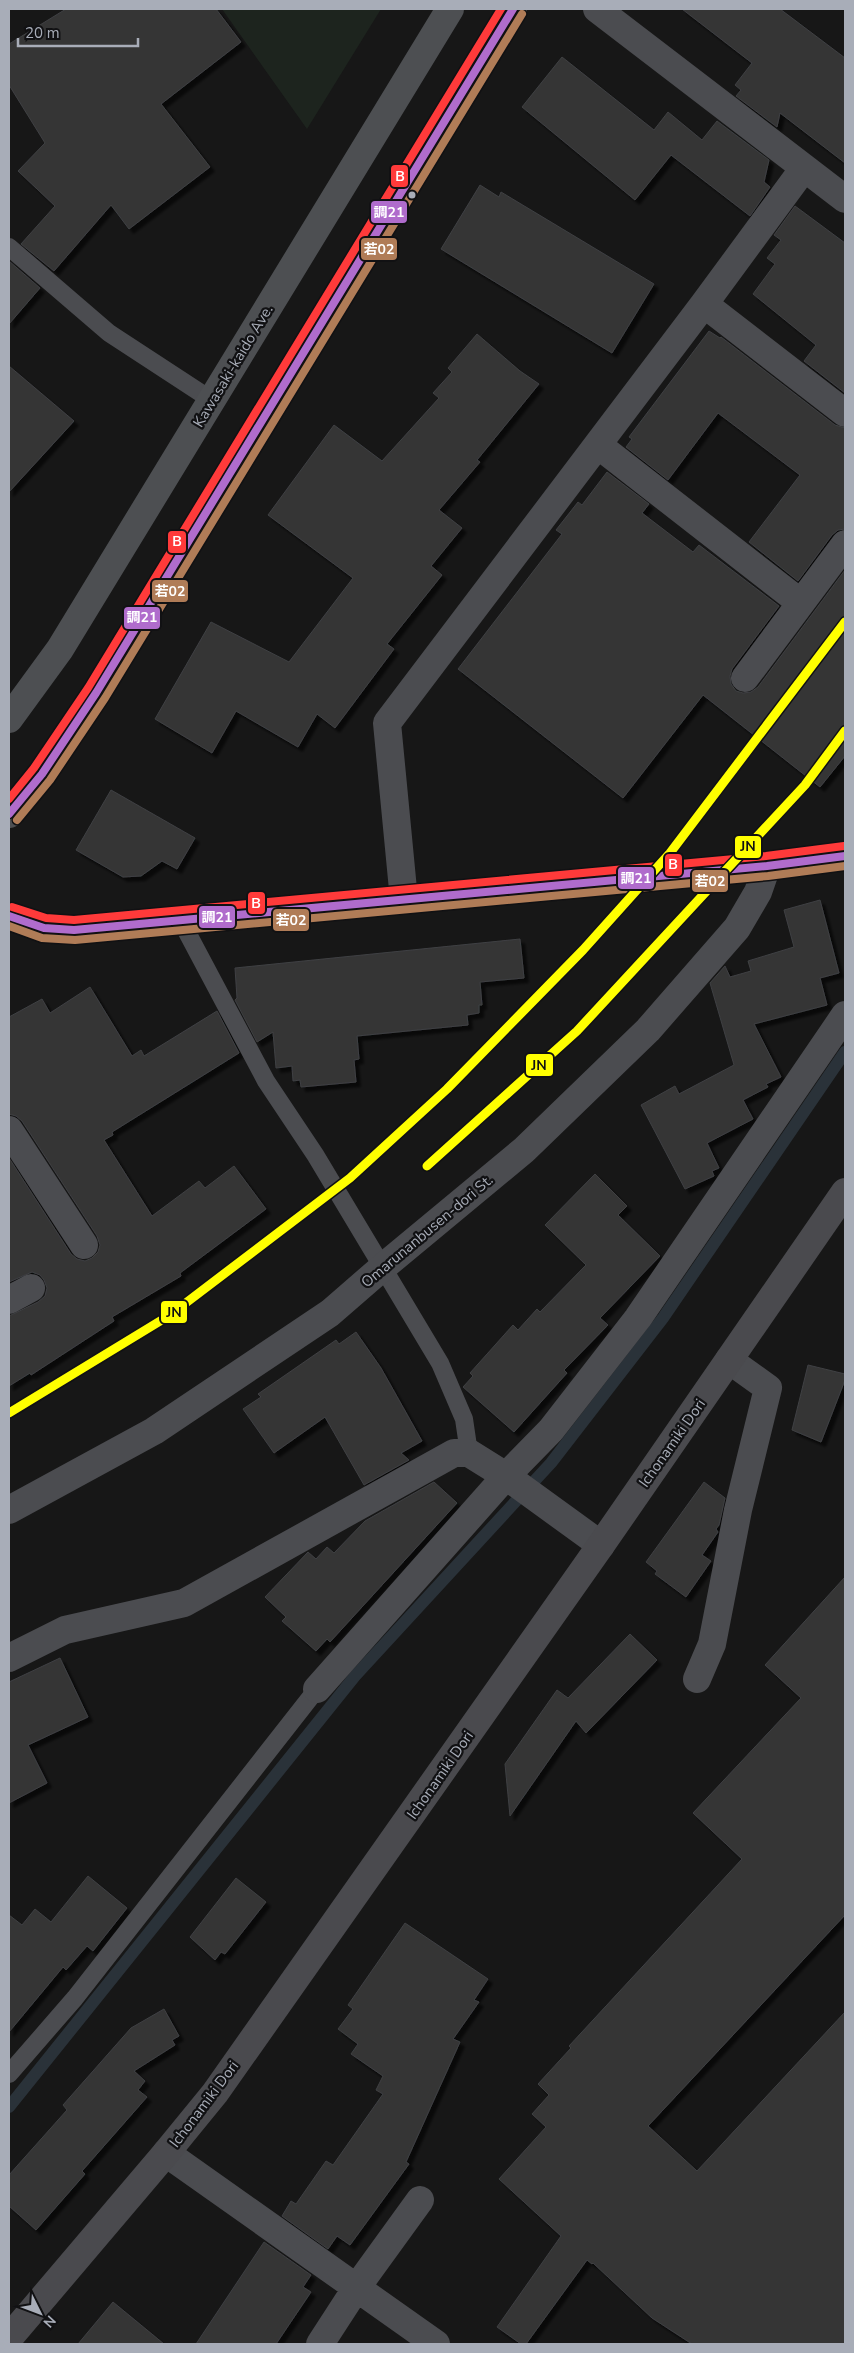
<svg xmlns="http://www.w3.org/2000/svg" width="854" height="2353" font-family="'Nunito Sans','Noto Sans JP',sans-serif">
<defs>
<filter id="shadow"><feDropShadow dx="4.5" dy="4.5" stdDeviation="1" flood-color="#0009"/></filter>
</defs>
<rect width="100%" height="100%" fill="#171717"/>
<path fill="#1d241e" d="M 222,9 L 381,9 L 307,129 Z"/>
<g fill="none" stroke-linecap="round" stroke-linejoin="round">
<path stroke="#2a3239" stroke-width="12" d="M 9,2107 L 355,1676 L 551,1463 L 663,1318 L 845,1052"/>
</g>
<path fill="#353536" stroke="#3f4043" filter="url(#shadow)" d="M 66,9 L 216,9 L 241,42 L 161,104 L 210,167 L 129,229 L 111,205 L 54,271 L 21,244 L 55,206 L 18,171 L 45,143 L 9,85 L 9,44 Z
M 682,9 L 780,9 L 845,58 L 845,163 L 780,113 L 777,127 L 736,96 L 741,90 L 735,85 L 752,63 Z
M 562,57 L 654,130 L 668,112 L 702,140 L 717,121 L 769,160 L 764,182 L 770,187 L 750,216 L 671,155 L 635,200 L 522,107 Z
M 480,185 L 499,197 L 501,192 L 654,284 L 612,353 L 441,249 Z
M 795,206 L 845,243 L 845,393 L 804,361 L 816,345 L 753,294 L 775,264 L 767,258 L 781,240 L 774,235 Z
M 9,261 L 40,288 L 9,324 Z
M 709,331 L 720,338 L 721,337 L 835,425 L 845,428 L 845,529 L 838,530 L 832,535 L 798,581 L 749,542 L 800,475 L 718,413 L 668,480 L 626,447 L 632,439 L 629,437 Z
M 477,334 L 520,371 L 539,384 L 477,460 L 480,462 L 439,510 L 462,528 L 431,566 L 442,575 L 387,644 L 394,649 L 335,728 L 317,714 L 298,747 L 236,711 L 212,753 L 155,719 L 211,622 L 289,662 L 353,578 L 268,515 L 334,425 L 382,461 L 439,398 L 433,393 L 452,372 L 448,368 Z
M 9,366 L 74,421 L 9,492 Z
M 607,472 L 649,504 L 642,513 L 693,552 L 699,545 L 779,606 L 732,669 L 730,676 L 731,684 L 736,691 L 743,693 L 751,692 L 758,687 L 845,570 L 845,756 L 820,787 L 703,695 L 623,798 L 458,669 L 562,534 L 556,530 L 578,502 L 582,505 Z
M 111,790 L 195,838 L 177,869 L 162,861 L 141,876 L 123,877 L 76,850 Z
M 820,900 L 839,973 L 820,978 L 827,1005 L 754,1024 L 781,1077 L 766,1084 L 768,1087 L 743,1100 L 753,1119 L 707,1143 L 719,1168 L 712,1171 L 714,1176 L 685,1189 L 641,1105 L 675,1086 L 679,1094 L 734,1065 L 710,983 L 725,966 L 730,977 L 751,971 L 748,961 L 794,947 L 784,910 Z
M 520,939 L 524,978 L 480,982 L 482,1005 L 479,1005 L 479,1013 L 467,1015 L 468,1025 L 357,1036 L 359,1059 L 354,1060 L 356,1082 L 301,1087 L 300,1080 L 293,1081 L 292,1066 L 276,1068 L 273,1032 L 257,1042 L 235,1000 L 237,998 L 235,968 Z
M 90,987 L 132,1056 L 141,1050 L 144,1056 L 217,1011 L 239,1053 L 112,1132 L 113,1135 L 104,1140 L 152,1216 L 199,1181 L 205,1188 L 234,1166 L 266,1209 L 180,1273 L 181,1276 L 112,1317 L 114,1321 L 31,1375 L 30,1373 L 9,1386 L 9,1316 L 38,1302 L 45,1296 L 47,1288 L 44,1280 L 40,1275 L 32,1272 L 9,1282 L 9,1158 L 71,1254 L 77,1259 L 85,1261 L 92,1258 L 98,1252 L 100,1245 L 97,1236 L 22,1121 L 16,1116 L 9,1114 L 9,1017 L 42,999 L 50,1013 Z
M 595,1174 L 627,1206 L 618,1215 L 660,1256 L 600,1318 L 608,1325 L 564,1370 L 567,1373 L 514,1432 L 463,1387 L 473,1376 L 470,1373 L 513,1325 L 518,1330 L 537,1309 L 540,1312 L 586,1265 L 545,1225 Z
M 356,1332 L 381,1368 L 422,1441 L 401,1453 L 409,1460 L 364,1485 L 325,1417 L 274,1453 L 243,1409 L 261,1397 L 258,1394 L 336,1340 L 339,1344 Z
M 808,1365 L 845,1374 L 845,1380 L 821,1442 L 792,1430 Z
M 434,1482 L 457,1503 L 330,1642 L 327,1639 L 316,1651 L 282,1621 L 286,1617 L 265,1597 L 308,1552 L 316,1559 L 327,1547 L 334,1553 L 365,1521 Z
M 704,1482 L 725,1498 L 719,1525 L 716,1529 L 718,1532 L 702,1555 L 711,1561 L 686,1597 L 655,1574 L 657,1571 L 646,1562 Z
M 845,1577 L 845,1915 L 648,2126 L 697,2171 L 845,2012 L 845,2344 L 692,2344 L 652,2318 L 593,2263 L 592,2264 L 587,2260 L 526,2344 L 521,2344 L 497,2327 L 561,2236 L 499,2179 L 546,2127 L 532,2114 L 549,2095 L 538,2084 L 571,2048 L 569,2046 L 742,1859 L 693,1813 L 801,1698 L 765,1665 Z
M 630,1634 L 657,1660 L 586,1733 L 576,1721 L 510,1816 L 505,1764 L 557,1690 L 568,1698 Z
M 60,1658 L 88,1717 L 28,1745 L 47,1783 L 9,1803 L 9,1682 Z
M 88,1876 L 127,1908 L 93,1951 L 87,1946 L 66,1970 L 63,1967 L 9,2032 L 9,1915 L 22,1925 L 35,1909 L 51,1922 Z
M 236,1878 L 266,1902 L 225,1954 L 221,1952 L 215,1960 L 190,1937 Z
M 405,1923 L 488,1979 L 474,2000 L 479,2002 L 453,2039 L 460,2042 L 406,2162 L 409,2164 L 350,2245 L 337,2236 L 328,2249 L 282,2216 L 291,2201 L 296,2204 L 326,2161 L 333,2165 L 383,2094 L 376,2090 L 383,2076 L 351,2054 L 358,2044 L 338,2029 L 353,2009 L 348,2005 Z
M 164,2009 L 179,2036 L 172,2040 L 175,2045 L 134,2071 L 145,2081 L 138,2090 L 147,2097 L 82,2171 L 85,2174 L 36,2230 L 9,2206 L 9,2175 L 67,2110 L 63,2105 L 131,2028 Z
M 264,2242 L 311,2275 L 303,2287 L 311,2292 L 276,2344 L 196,2344 Z
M 113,2302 L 164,2344 L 78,2344 Z"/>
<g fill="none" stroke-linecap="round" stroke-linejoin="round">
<path stroke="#4b4c50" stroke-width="18" d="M 9,247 L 109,333 L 213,401
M 180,919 L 266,1081 L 316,1156 L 440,1363 L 464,1419 L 469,1453
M 9,2074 L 75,1998 L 317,1689"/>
<path stroke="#4b4c50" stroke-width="28" d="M 597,9 L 845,199
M 704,304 L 845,413
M 598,445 L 801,603
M 745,678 L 845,544
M 404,900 L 387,723 L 704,304 L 804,168
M 9,1130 L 84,1245
M 9,1300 L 31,1288
M 9,1510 L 154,1431 L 330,1313 L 383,1267 L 524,1150 L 648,1030 L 737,928 L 758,892 L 767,866
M 9,1658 L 65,1630 L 184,1603 L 454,1453 L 469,1453 L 506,1476 L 601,1545
M 697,1679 L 712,1644 L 738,1510 L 768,1388 L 729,1360
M 317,1689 L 506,1476 L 551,1430 L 638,1318 L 845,1015
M 166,2153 L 436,2344
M 320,2344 L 357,2287 L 420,2200"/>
<path stroke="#4a4a4e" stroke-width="28" d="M 9,916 L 44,928 L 74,930 L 767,866 L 845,856
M 9,2338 L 166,2153 L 215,2093 L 601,1545 L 845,1192"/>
<path stroke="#4d4f52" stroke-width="28" d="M 9,719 L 60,649 L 450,9
M 9,814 L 42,774 L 96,693 L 513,9"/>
<defs>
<path id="bus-1" d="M 9,814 L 42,774 L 96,693 L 513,9
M 9,916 L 44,928 L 74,930 L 767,866 L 845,856"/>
<path id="bus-2" d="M 17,820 L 50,780 L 105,698 L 522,14
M 9,926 L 42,938 L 75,940 L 768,876 L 845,866"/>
<path id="bus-3" d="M 9,799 L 34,768 L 88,688 L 501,9
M 12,907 L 46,918 L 74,920 L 766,856 L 844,846"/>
</defs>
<use href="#bus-1" stroke="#111113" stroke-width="11"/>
<use href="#bus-2" stroke="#111113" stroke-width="11"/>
<use href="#bus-3" stroke="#111113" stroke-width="11"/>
<use href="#bus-1" stroke="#b06ccc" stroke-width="8"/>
<use href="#bus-2" stroke="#b07c57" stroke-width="8"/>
<use href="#bus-3" stroke="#ff3a3a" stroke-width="8"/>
<defs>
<path id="rail-1" d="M 427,1166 L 577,1031 L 805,785 L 845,731
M 9,1413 L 170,1315 L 350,1178 L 447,1089 L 583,950 L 670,853 L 845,622"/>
</defs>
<use href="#rail-1" stroke="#111113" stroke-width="12"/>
<use href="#rail-1" stroke="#ff0" stroke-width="9"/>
</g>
<circle fill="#a8adb8" stroke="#111113" stroke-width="2" cx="412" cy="195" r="4.5"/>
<g text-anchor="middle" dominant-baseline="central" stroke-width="4.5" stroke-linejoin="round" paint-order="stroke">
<g font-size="15" fill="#a8adb8" stroke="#111113">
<text transform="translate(233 366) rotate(-59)">Kawasaki-kaido Ave.</text>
<text transform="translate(427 1231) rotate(-40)">Omarunanbusen-dori St.</text>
<text transform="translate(672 1443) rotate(-55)">Ichonamiki Dori</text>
<text transform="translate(440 1775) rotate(-55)">Ichonamiki Dori</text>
<text transform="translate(204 2104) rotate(-53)">Ichonamiki Dori</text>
</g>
</g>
<g stroke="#111113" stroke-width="2">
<rect x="390" y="164" width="19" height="24" rx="5" fill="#ff3a3a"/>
<rect x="370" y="200" width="38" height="24" rx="5" fill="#b06ccc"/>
<rect x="360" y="237" width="38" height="24" rx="5" fill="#b07c57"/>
<rect x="167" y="530" width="20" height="24" rx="5" fill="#ff3a3a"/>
<rect x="151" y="579" width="38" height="24" rx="5" fill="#b07c57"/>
<rect x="123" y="606" width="38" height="24" rx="5" fill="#b06ccc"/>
<rect x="734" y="835" width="28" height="24" rx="5" fill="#ff0"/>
<rect x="664" y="853" width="19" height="24" rx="5" fill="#ff3a3a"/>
<rect x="617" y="866" width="38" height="24" rx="5" fill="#b06ccc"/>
<rect x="691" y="869" width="38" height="24" rx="5" fill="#b07c57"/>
<rect x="247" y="891" width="19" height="24" rx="5" fill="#ff3a3a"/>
<rect x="198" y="905" width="38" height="24" rx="5" fill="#b06ccc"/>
<rect x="272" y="908" width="38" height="24" rx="5" fill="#b07c57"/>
<rect x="525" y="1053" width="29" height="24" rx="5" fill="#ff0"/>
<rect x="160" y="1300" width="28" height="24" rx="5" fill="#ff0"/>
</g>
<g font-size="14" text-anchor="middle" font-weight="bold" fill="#fff">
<text x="400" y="181">B</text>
<text x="389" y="217">調21</text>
<text x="379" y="254">若02</text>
<text x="177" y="546">B</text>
<text x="170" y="596">若02</text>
<text x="142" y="622">調21</text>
<text x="673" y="869">B</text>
<text x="636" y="883">調21</text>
<text x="710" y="886">若02</text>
<text x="256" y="908">B</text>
<text x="217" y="922">調21</text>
<text x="291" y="925">若02</text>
</g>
<g font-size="14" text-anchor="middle" font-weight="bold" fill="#111">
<text x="748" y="851">JN</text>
<text x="539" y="1070">JN</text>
<text x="174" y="1317">JN</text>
</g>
<rect width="854" height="2353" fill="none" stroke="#a8adb8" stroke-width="20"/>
<g transform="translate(40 2313) rotate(132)" stroke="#111113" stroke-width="4" paint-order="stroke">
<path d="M0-4L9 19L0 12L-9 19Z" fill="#a8adb8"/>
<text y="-8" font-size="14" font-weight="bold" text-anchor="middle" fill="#a8adb8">N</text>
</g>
<path d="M18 38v8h120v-8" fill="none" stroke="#a8adb8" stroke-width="2.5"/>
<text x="25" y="38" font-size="15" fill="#a8adb8" stroke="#111113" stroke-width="4" paint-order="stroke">20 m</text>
</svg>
